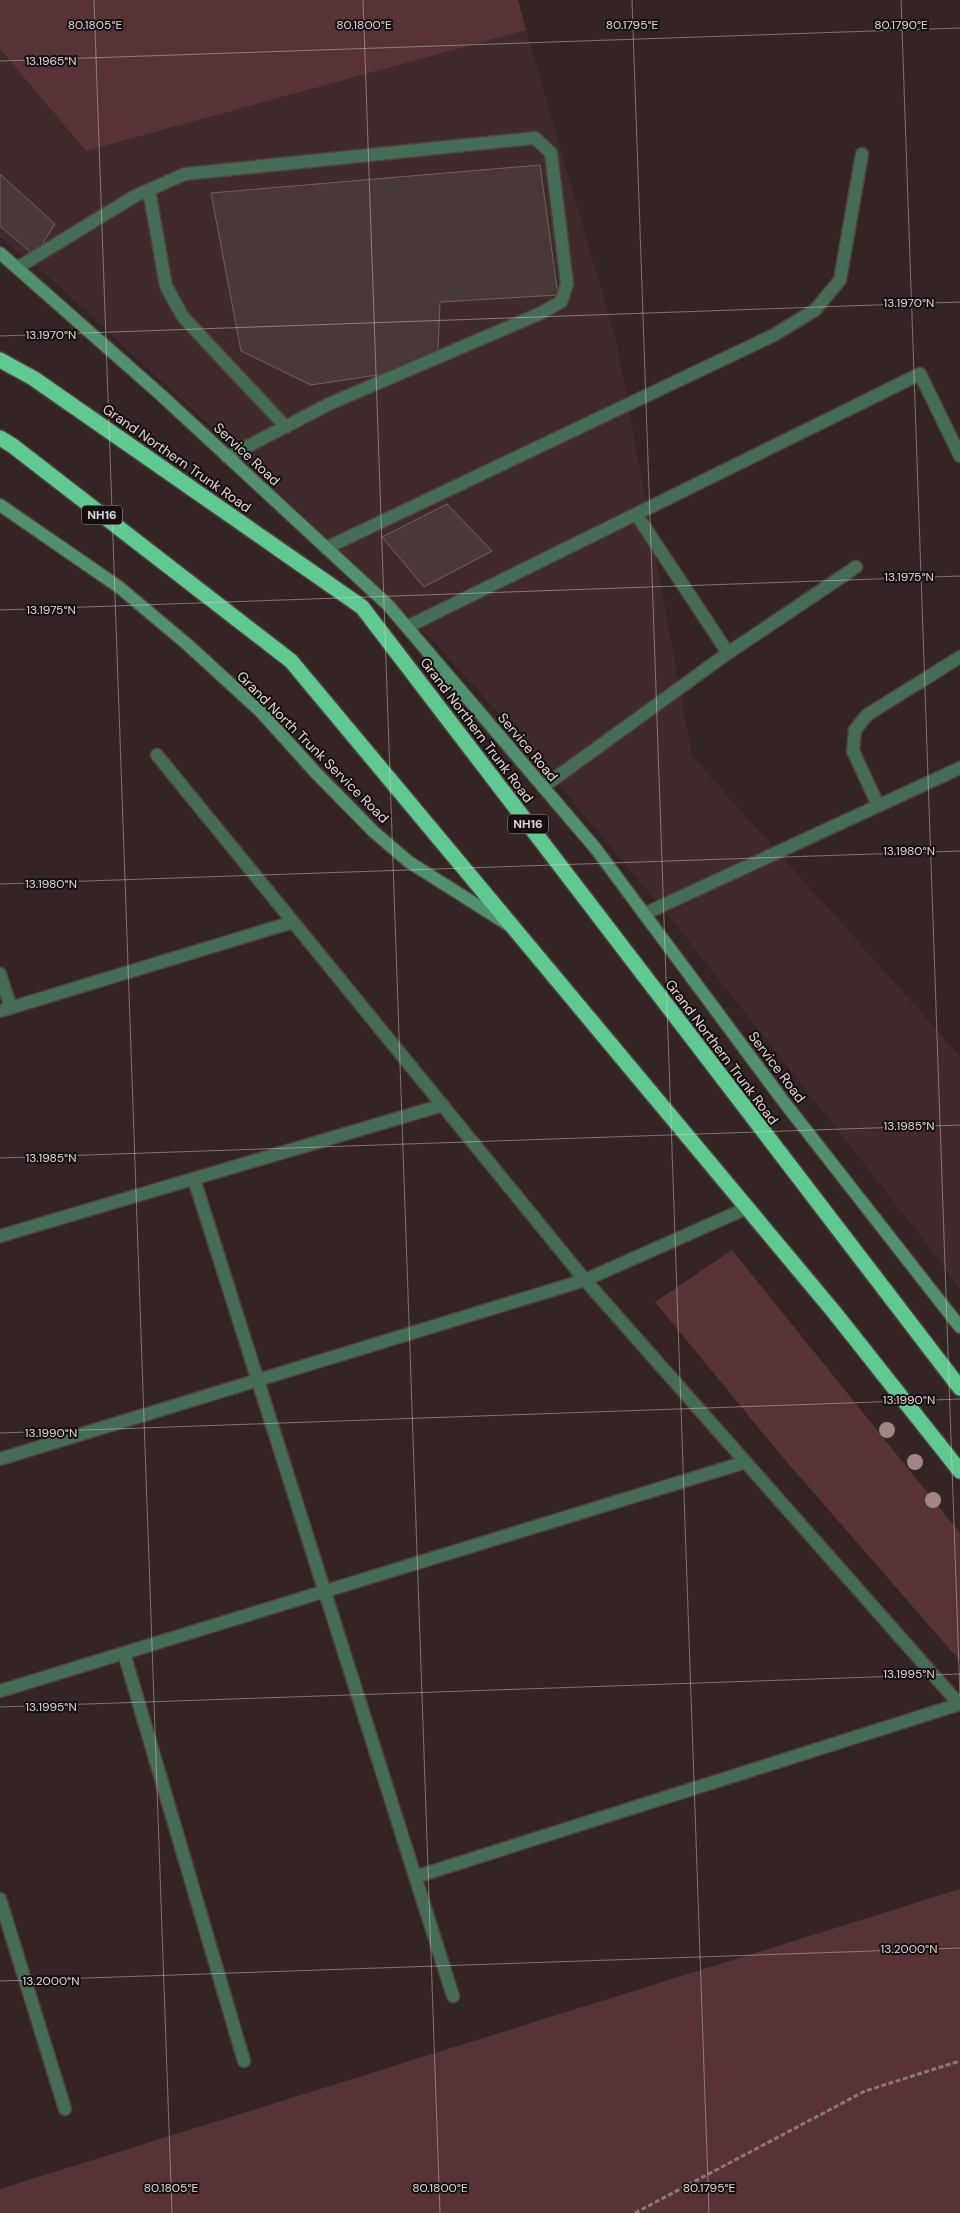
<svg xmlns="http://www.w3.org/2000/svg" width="960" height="2213" font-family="'DM Sans',sans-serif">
<rect width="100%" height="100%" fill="#342424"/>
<path fill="#412a2b" d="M 526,30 L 617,344 L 692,756 L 960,1056 L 960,1290 L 931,1249 L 688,940 L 507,722 L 433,641 L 210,426 L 52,280 L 0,237 L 0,49 L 86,151 Z"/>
<path fill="#583335" d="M 0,0 L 518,0 L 526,30 L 86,151 L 0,49 Z
M 732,1250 L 960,1533 L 960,1661 L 780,1454 L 655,1302 Z
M 960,1889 L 960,2213 L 0,2213 L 0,2189 Z"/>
<path fill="#493838" stroke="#715f5f" d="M 540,165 L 558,295 L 440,302 L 438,349 L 404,371 L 311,385 L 241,351 L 211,193 Z
M 0,174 L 55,224 L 35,256 L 0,226 Z
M 447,504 L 492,551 L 424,587 L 382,537 Z"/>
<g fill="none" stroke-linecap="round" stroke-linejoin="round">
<defs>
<path id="lane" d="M 149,190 L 166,286 L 183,317 L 286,427
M 17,268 L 135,196 L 185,174 L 535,138 L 551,153 L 567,284 L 561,302 L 539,314 L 329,404 L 227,457
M 326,548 L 774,335 L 815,310 L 840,280 L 862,154"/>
<path id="street" d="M 636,514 L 728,653 L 856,567
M 407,627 L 920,374 L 960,456
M 157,755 L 585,1280 L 960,1705
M 543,787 L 728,653
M 878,805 L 853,751 L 855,730 L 867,715 L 960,657
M 644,914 L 960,768
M 0,974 L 11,1008
M 0,1011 L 293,922
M 194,1179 L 453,1996
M 0,1236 L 443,1105
M 0,1459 L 585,1280 L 747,1208
M 124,1653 L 244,2061
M 0,1691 L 746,1462
M 415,1877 L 960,1704
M 0,1899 L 65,2109"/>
<path id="secondary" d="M 0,253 L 161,395 L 388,605 L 596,849 L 784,1102 L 960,1327
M 0,505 L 119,587 L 188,645 L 261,712 L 316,773 L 374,832 L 409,862 L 507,924"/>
<path id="highway" d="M 0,360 L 33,378 L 362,607 L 960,1388
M 0,438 L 13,446 L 291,661 L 834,1312 L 960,1471"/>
</defs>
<use href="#lane" stroke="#504040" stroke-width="15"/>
<use href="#street" stroke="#504040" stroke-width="15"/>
<use href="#secondary" stroke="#504040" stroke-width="15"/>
<use href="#highway" stroke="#504040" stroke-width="18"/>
<path stroke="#867979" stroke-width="3" stroke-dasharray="5 2.5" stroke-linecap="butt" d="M 635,2213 L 865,2091 L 960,2061"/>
<use href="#lane" stroke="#456c55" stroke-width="12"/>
<use href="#street" stroke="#456c55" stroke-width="12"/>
<use href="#secondary" stroke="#51916e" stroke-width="12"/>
<use href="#highway" stroke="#60c991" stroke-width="15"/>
</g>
<g fill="#a08686">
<circle cx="887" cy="1430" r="8"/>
<circle cx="915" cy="1462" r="8"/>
<circle cx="933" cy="1500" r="8"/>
</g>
<path fill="none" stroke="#e0d5d5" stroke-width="1" stroke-opacity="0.45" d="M 94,0 L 172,2213M 363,0 L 440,2213M 632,0 L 709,2213M 901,0 L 960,1697M 0,61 L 960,28M 0,336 L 960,302M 0,610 L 960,576M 0,884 L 960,851M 0,1158 L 960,1125M 0,1433 L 960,1399M 0,1707 L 960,1674M 0,1981 L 960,1948"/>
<g text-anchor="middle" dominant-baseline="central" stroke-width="4" stroke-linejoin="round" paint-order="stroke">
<g fill="#160f0f" stroke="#a39a9a" stroke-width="1">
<rect x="82" y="505.5" width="40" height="19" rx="4"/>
<rect x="508" y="814.5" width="40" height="19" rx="4"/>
</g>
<g font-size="12" font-weight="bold" fill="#e0d5d5">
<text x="102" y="515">NH16</text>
<text x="528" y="824">NH16</text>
</g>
<g font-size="14" fill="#e0d5d5" stroke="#160f0f">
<text transform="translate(247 454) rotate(43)">Service Road</text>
<text transform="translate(177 458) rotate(35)">Grand Northern Trunk Road</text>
<text transform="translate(477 730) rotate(53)">Grand Northern Trunk Road</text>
<text transform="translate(313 747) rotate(45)">Grand North Trunk Service Road</text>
<text transform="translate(528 747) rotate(50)">Service Road</text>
<text transform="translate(722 1052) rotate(53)">Grand Northern Trunk Road</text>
<text transform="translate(777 1067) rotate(53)">Service Road</text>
</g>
</g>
<g font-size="12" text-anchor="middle" fill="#e0d5d5" stroke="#160f0f" stroke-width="4" stroke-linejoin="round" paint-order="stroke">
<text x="95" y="29">80.1805°E</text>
<text x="364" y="29">80.1800°E</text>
<text x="632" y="29">80.1795°E</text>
<text x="901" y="29">80.1790°E</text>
<text x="51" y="65">13.1965°N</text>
<text x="909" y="307">13.1970°N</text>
<text x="51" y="339">13.1970°N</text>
<text x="909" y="581">13.1975°N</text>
<text x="51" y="614">13.1975°N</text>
<text x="909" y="855">13.1980°N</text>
<text x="51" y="888">13.1980°N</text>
<text x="909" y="1130">13.1985°N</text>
<text x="51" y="1162">13.1985°N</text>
<text x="909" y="1404">13.1990°N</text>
<text x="51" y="1437">13.1990°N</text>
<text x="909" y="1678">13.1995°N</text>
<text x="51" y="1711">13.1995°N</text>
<text x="909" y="1953">13.2000°N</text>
<text x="51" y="1985">13.2000°N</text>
<text x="171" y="2192">80.1805°E</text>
<text x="440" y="2192">80.1800°E</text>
<text x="709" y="2192">80.1795°E</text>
</g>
</svg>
